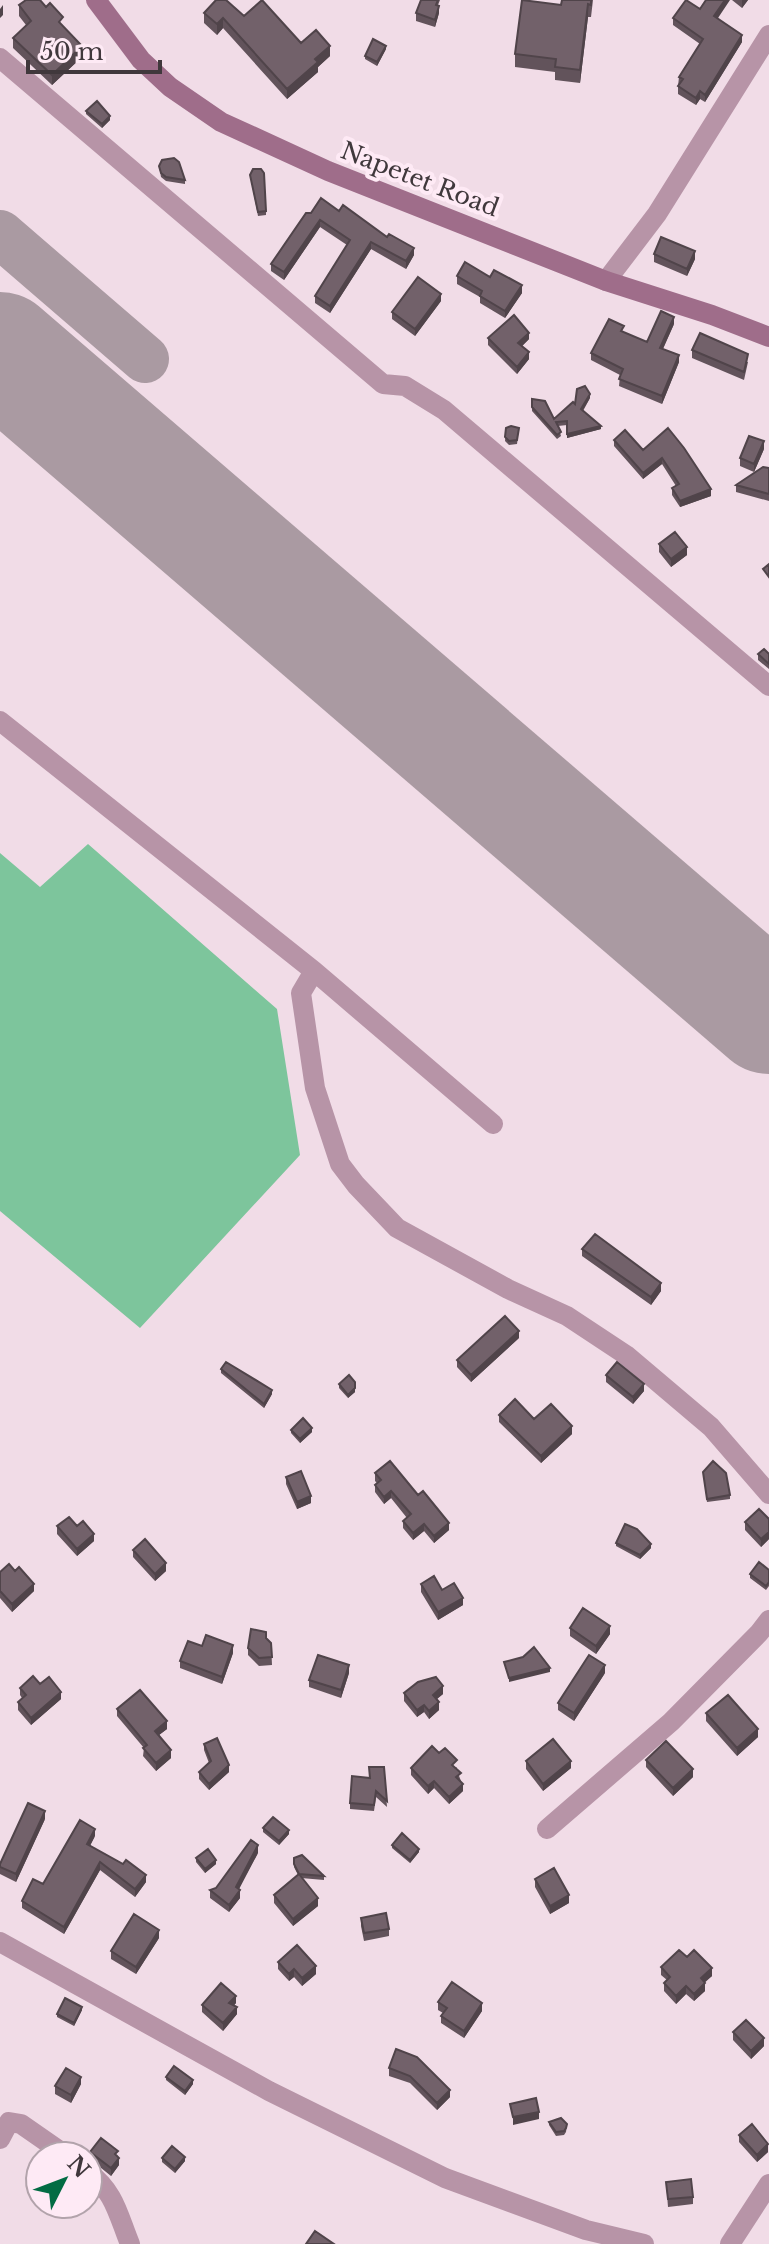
<svg xmlns="http://www.w3.org/2000/svg" width="769" height="2244" font-family="'Libre Baskerville',serif">
<rect width="100%" height="100%" fill="#f1dce7"/>
<path fill="#7dc59c" d="M 88,844 L 277,1009 L 300,1155 L 140,1328 L 0,1211 L 0,853 L 40,887 Z"/>
<g fill="none" stroke-linecap="round" stroke-linejoin="round">
<path stroke="#aa9aa2" stroke-width="48" d="M 0,234 L 145,359"/>
<path stroke="#aa9aa2" stroke-width="120" d="M 0,352 L 769,1014"/>
<path stroke="#b794a7" stroke-width="20" d="M 0,58 L 383,384 L 405,386 L 444,410 L 769,686
M 606,281 L 657,214 L 769,35
M 0,721 L 314,971 L 493,1124
M 314,971 L 301,993 L 315,1088 L 340,1164 L 356,1185 L 397,1228 L 508,1289 L 567,1316 L 626,1355 L 711,1427 L 769,1494
M 547,1829 L 671,1722 L 759,1633 L 769,1620
M 0,2139 L 9,2122 L 21,2124 L 67,2156
M 88,2172 C 115,2192 118,2215 130,2244
M 730,2244 L 769,2184"/>
<path stroke="#b794a7" stroke-width="20" d="M 0,1942 L 269,2091 L 445,2178 L 586,2230 L 644,2244"/>
<path stroke="#9f6d8a" stroke-width="20" d="M 96,0 L 141,60 L 170,87 L 221,122 L 328,171 L 606,281 L 712,315 L 769,337"/>
</g>
<path fill="#62535b" d="M 421,0 L 440,0 L 438,5 L 439,13 L 435,27 L 416,21 L 416,13 Z
M 562,0 L 593,0 L 591,17 L 588,17 L 580,83 L 555,80 L 555,72 L 515,67 L 515,54 L 561,5 Z
M 732,0 L 748,0 L 742,8 Z
M 19,5 L 46,7 L 63,27 L 82,57 L 52,85 L 13,48 L 13,38 L 26,25 L 19,16 Z
M 700,9 L 717,19 L 742,42 L 705,102 L 700,99 L 696,105 L 678,94 L 678,86 L 679,77 L 700,44 L 673,25 L 673,18 Z
M 204,13 L 244,16 L 330,56 L 318,67 L 318,72 L 287,99 L 223,28 L 217,35 L 204,23 Z
M 386,49 L 377,66 L 365,59 L 365,56 Z
M 86,111 L 110,120 L 102,128 L 86,114 Z
M 159,166 L 185,180 L 185,184 L 166,181 L 161,177 Z
M 250,175 L 266,211 L 266,215 L 258,216 Z
M 339,211 L 414,255 L 406,269 L 371,249 L 330,313 L 315,303 L 315,296 L 347,245 L 320,227 L 284,280 L 271,271 L 271,264 L 306,213 Z
M 654,254 L 695,259 L 687,276 L 654,262 Z
M 457,276 L 490,277 L 522,293 L 505,318 L 480,303 L 480,297 L 457,284 Z
M 441,301 L 415,336 L 392,319 L 392,312 Z
M 674,324 L 663,349 L 679,362 L 662,404 L 619,386 L 620,375 L 591,360 L 591,353 L 624,332 L 647,342 Z
M 488,338 L 529,339 L 522,346 L 529,359 L 517,374 L 488,345 Z
M 692,350 L 748,362 L 744,380 L 692,358 Z
M 590,398 L 583,411 L 601,429 L 567,438 L 567,425 L 558,426 L 561,436 L 557,439 L 532,411 L 532,399 L 554,419 L 575,404 Z
M 506,428 L 519,428 L 517,444 L 509,445 L 505,441 Z
M 668,428 L 711,496 L 680,507 L 672,495 L 672,488 L 676,486 L 662,464 L 643,479 L 614,446 L 614,440 L 643,450 Z
M 764,449 L 754,472 L 740,466 L 740,458 Z
M 769,468 L 769,501 L 736,492 L 736,485 Z
M 659,544 L 687,555 L 671,567 L 659,552 Z
M 758,654 L 769,654 L 769,669 L 758,660 Z
M 582,1249 L 661,1291 L 651,1305 L 582,1256 Z
M 519,1338 L 471,1382 L 457,1367 L 457,1360 Z
M 221,1369 L 272,1394 L 264,1408 L 221,1373 Z
M 606,1375 L 644,1391 L 633,1404 L 606,1382 Z
M 339,1384 L 355,1392 L 348,1398 L 339,1388 Z
M 499,1415 L 534,1419 L 572,1434 L 541,1463 L 499,1422 Z
M 291,1430 L 312,1432 L 300,1443 L 291,1433 Z
M 703,1472 L 730,1495 L 730,1499 L 707,1502 Z
M 375,1473 L 418,1495 L 449,1530 L 434,1543 L 424,1531 L 413,1540 L 403,1528 L 403,1521 L 407,1518 L 391,1498 L 384,1504 L 375,1492 L 375,1485 L 377,1483 L 375,1481 Z
M 286,1477 L 311,1503 L 297,1509 L 286,1484 Z
M 769,1519 L 769,1539 L 761,1547 L 745,1530 L 745,1522 Z
M 57,1526 L 77,1526 L 94,1541 L 77,1556 L 57,1534 Z
M 616,1543 L 651,1548 L 640,1559 L 616,1546 Z
M 133,1550 L 166,1571 L 155,1581 L 133,1557 Z
M 769,1570 L 769,1586 L 766,1590 L 750,1578 L 750,1574 Z
M 15,1571 L 34,1591 L 12,1612 L 0,1598 L 0,1572 Z
M 421,1584 L 442,1590 L 463,1605 L 438,1620 L 421,1592 Z
M 570,1628 L 610,1634 L 596,1654 L 570,1636 Z
M 266,1638 L 271,1643 L 272,1665 L 259,1666 L 248,1655 L 248,1648 Z
M 233,1653 L 222,1684 L 180,1668 L 180,1661 Z
M 349,1673 L 341,1698 L 309,1687 L 309,1680 Z
M 605,1673 L 574,1721 L 558,1710 L 558,1703 Z
M 40,1684 L 61,1699 L 31,1725 L 18,1710 L 18,1702 L 22,1698 L 20,1695 L 20,1688 Z
M 404,1693 L 443,1694 L 437,1699 L 439,1710 L 429,1719 L 424,1712 L 417,1717 L 404,1701 Z
M 117,1709 L 167,1729 L 159,1735 L 171,1758 L 156,1771 L 143,1756 L 144,1748 L 117,1716 Z
M 706,1713 L 758,1737 L 737,1756 L 706,1721 Z
M 204,1744 L 229,1772 L 209,1790 L 199,1779 L 199,1772 L 209,1763 L 204,1750 Z
M 646,1760 L 693,1777 L 673,1796 L 646,1767 Z
M 526,1761 L 571,1768 L 543,1791 L 526,1769 Z
M 384,1767 L 387,1807 L 376,1797 L 374,1811 L 350,1809 L 350,1803 L 369,1778 Z
M 457,1767 L 456,1768 L 461,1781 L 463,1791 L 449,1804 L 434,1788 L 428,1794 L 411,1775 L 411,1768 Z
M 45,1819 L 16,1882 L 0,1874 L 0,1864 Z
M 263,1828 L 289,1834 L 279,1845 L 263,1832 Z
M 95,1836 L 90,1846 L 146,1882 L 135,1897 L 100,1870 L 64,1934 L 22,1908 L 22,1901 L 43,1884 Z
M 392,1845 L 419,1852 L 410,1863 L 392,1848 Z
M 258,1853 L 238,1889 L 240,1898 L 229,1912 L 210,1898 L 210,1890 L 216,1888 Z
M 196,1858 L 216,1864 L 205,1873 L 196,1862 Z
M 294,1858 L 324,1876 L 324,1880 L 301,1878 L 318,1906 L 293,1926 L 274,1903 L 274,1895 L 298,1875 L 294,1867 Z
M 535,1879 L 569,1903 L 550,1914 L 535,1887 Z
M 361,1918 L 389,1929 L 389,1936 L 364,1941 L 361,1926 Z
M 159,1938 L 136,1974 L 111,1959 L 111,1951 Z
M 687,1957 L 712,1976 L 704,1982 L 705,1991 L 694,2001 L 686,1994 L 676,2004 L 664,1991 L 664,1983 L 667,1980 L 661,1975 L 661,1967 Z
M 278,1962 L 316,1974 L 302,1986 L 294,1977 L 289,1981 L 278,1969 Z
M 438,2002 L 482,2011 L 464,2038 L 441,2023 L 441,2016 L 443,2013 L 438,2010 Z
M 236,2003 L 234,2005 L 237,2014 L 223,2031 L 202,2012 L 202,2005 Z
M 82,2010 L 74,2026 L 57,2017 L 57,2014 Z
M 733,2032 L 764,2046 L 751,2059 L 733,2040 Z
M 396,2049 L 450,2097 L 437,2110 L 410,2083 L 389,2076 L 389,2068 Z
M 166,2077 L 193,2084 L 185,2095 L 166,2080 Z
M 81,2084 L 71,2103 L 55,2094 L 55,2086 Z
M 549,2122 L 567,2124 L 566,2132 L 564,2135 L 556,2136 L 549,2125 Z
M 739,2135 L 768,2152 L 757,2162 L 739,2142 Z
M 90,2152 L 118,2156 L 119,2165 L 111,2176 L 90,2159 Z
M 162,2158 L 185,2161 L 175,2173 L 162,2162 Z
M 666,2182 L 693,2197 L 693,2204 L 668,2207 Z"/>
<path fill="#50444a" d="M 725,0 L 730,0 L 714,24 L 714,16 Z
M 742,0 L 748,0 L 742,8 Z
M 588,4 L 588,17 L 580,83 L 580,70 Z
M 3,5 L 3,15 L 0,18 L 0,9 Z
M 439,6 L 439,13 L 435,27 L 435,20 Z
M 223,18 L 223,28 L 217,35 L 217,24 Z
M 742,35 L 742,42 L 705,102 L 705,95 Z
M 82,46 L 82,57 L 52,85 L 52,75 Z
M 330,46 L 330,56 L 318,67 L 318,72 L 287,99 L 287,89 L 315,59 Z
M 386,46 L 386,49 L 377,66 L 377,62 Z
M 700,91 L 700,99 L 696,105 L 696,98 Z
M 110,116 L 110,120 L 102,128 L 102,124 Z
M 320,220 L 320,227 L 284,280 L 284,272 Z
M 371,242 L 371,249 L 330,313 L 330,306 Z
M 414,248 L 414,255 L 406,269 L 406,261 Z
M 695,251 L 695,259 L 687,276 L 687,269 Z
M 522,285 L 522,293 L 505,318 L 505,311 Z
M 441,294 L 441,301 L 415,336 L 415,329 Z
M 674,317 L 674,324 L 660,355 L 660,348 Z
M 529,333 L 529,339 L 518,350 L 518,343 Z
M 529,352 L 529,359 L 517,374 L 517,367 Z
M 679,355 L 679,362 L 662,404 L 662,396 Z
M 590,394 L 590,398 L 581,413 L 581,409 Z
M 601,426 L 601,429 L 567,438 L 567,434 Z
M 764,441 L 764,449 L 754,472 L 754,464 Z
M 662,458 L 662,464 L 643,479 L 643,473 Z
M 711,489 L 711,496 L 680,507 L 680,501 Z
M 687,547 L 687,555 L 671,567 L 671,559 Z
M 661,1283 L 661,1291 L 651,1305 L 651,1297 Z
M 519,1331 L 519,1338 L 471,1382 L 471,1375 Z
M 644,1384 L 644,1391 L 633,1404 L 633,1397 Z
M 355,1388 L 355,1392 L 348,1398 L 348,1395 Z
M 272,1390 L 272,1394 L 264,1408 L 264,1404 Z
M 572,1426 L 572,1434 L 541,1463 L 541,1456 Z
M 312,1428 L 312,1432 L 300,1443 L 300,1439 Z
M 391,1491 L 391,1498 L 384,1504 L 384,1497 Z
M 311,1496 L 311,1503 L 297,1509 L 297,1502 Z
M 449,1523 L 449,1530 L 434,1543 L 434,1536 Z
M 424,1524 L 424,1531 L 413,1540 L 413,1533 Z
M 769,1532 L 769,1539 L 761,1547 L 761,1539 Z
M 94,1534 L 94,1541 L 77,1556 L 77,1549 Z
M 651,1544 L 651,1548 L 640,1559 L 640,1555 Z
M 166,1563 L 166,1571 L 155,1581 L 155,1574 Z
M 34,1584 L 34,1591 L 12,1612 L 12,1604 Z
M 463,1598 L 463,1605 L 438,1620 L 438,1612 Z
M 610,1626 L 610,1634 L 596,1654 L 596,1646 Z
M 233,1645 L 233,1653 L 222,1684 L 222,1677 Z
M 349,1665 L 349,1673 L 341,1698 L 341,1690 Z
M 605,1665 L 605,1673 L 574,1721 L 574,1713 Z
M 550,1668 L 550,1672 L 509,1682 L 509,1678 Z
M 443,1686 L 443,1694 L 433,1702 L 433,1695 Z
M 61,1692 L 61,1699 L 31,1725 L 31,1718 Z
M 439,1702 L 439,1710 L 429,1719 L 429,1711 Z
M 424,1705 L 424,1712 L 417,1717 L 417,1710 Z
M 167,1721 L 167,1729 L 155,1738 L 155,1731 Z
M 758,1729 L 758,1737 L 737,1756 L 737,1748 Z
M 171,1750 L 171,1758 L 156,1771 L 156,1763 Z
M 571,1761 L 571,1768 L 543,1791 L 543,1784 Z
M 229,1765 L 229,1772 L 209,1790 L 209,1784 Z
M 693,1769 L 693,1777 L 673,1796 L 673,1788 Z
M 434,1781 L 434,1788 L 428,1794 L 428,1786 Z
M 463,1784 L 463,1791 L 449,1804 L 449,1797 Z
M 45,1811 L 45,1819 L 16,1882 L 16,1874 Z
M 95,1829 L 95,1836 L 87,1851 L 87,1844 Z
M 289,1830 L 289,1834 L 279,1845 L 279,1841 Z
M 258,1845 L 258,1853 L 236,1895 L 236,1887 Z
M 419,1849 L 419,1852 L 410,1863 L 410,1860 Z
M 216,1860 L 216,1864 L 205,1873 L 205,1869 Z
M 100,1862 L 100,1870 L 64,1934 L 64,1927 Z
M 146,1875 L 146,1882 L 135,1897 L 135,1889 Z
M 240,1890 L 240,1898 L 229,1912 L 229,1905 Z
M 569,1895 L 569,1903 L 550,1914 L 550,1906 Z
M 318,1898 L 318,1906 L 293,1926 L 293,1919 Z
M 159,1930 L 159,1938 L 136,1974 L 136,1967 Z
M 316,1966 L 316,1974 L 302,1986 L 302,1978 Z
M 712,1968 L 712,1976 L 701,1986 L 701,1978 Z
M 294,1969 L 294,1977 L 289,1981 L 289,1974 Z
M 705,1983 L 705,1991 L 694,2001 L 694,1994 Z
M 686,1986 L 686,1994 L 676,2004 L 676,1996 Z
M 236,1996 L 236,2003 L 229,2011 L 229,2003 Z
M 482,2003 L 482,2011 L 464,2038 L 464,2031 Z
M 82,2007 L 82,2010 L 74,2026 L 74,2023 Z
M 237,2007 L 237,2014 L 223,2031 L 223,2023 Z
M 764,2038 L 764,2046 L 751,2059 L 751,2051 Z
M 81,2077 L 81,2084 L 71,2103 L 71,2095 Z
M 193,2080 L 193,2084 L 185,2095 L 185,2091 Z
M 450,2090 L 450,2097 L 437,2110 L 437,2103 Z
M 539,2112 L 539,2119 L 513,2125 L 513,2117 Z
M 768,2144 L 768,2152 L 757,2162 L 757,2155 Z
M 185,2157 L 185,2161 L 175,2173 L 175,2169 Z
M 119,2158 L 119,2165 L 111,2176 L 111,2168 Z"/>
<path fill="#72616a" stroke="#50444a" stroke-width="2" d="M 26,0 L 40,0 L 46,7 L 50,3 L 63,17 L 59,22 L 82,46 L 52,75 L 13,38 L 31,21 L 19,5 Z
M 216,0 L 226,0 L 244,16 L 262,0 L 301,43 L 316,30 L 330,46 L 315,59 L 318,62 L 287,89 L 223,18 L 217,24 L 204,13 Z
M 421,0 L 438,0 L 436,5 L 439,6 L 435,20 L 416,13 Z
M 522,0 L 561,5 L 562,0 L 591,0 L 591,5 L 588,4 L 580,70 L 555,67 L 556,59 L 515,54 Z
M 686,0 L 700,9 L 706,0 L 725,0 L 714,16 L 742,35 L 705,95 L 700,91 L 696,98 L 678,86 L 683,79 L 679,77 L 703,39 L 673,18 Z
M 373,39 L 386,46 L 377,62 L 365,56 Z
M 97,101 L 110,116 L 102,124 L 86,111 Z
M 174,158 L 179,162 L 185,180 L 166,177 L 161,173 L 159,166 L 162,160 Z
M 253,169 L 261,169 L 264,173 L 266,211 L 258,212 L 250,175 Z
M 321,198 L 339,211 L 343,205 L 387,237 L 389,234 L 414,248 L 406,261 L 371,242 L 330,306 L 315,296 L 350,240 L 320,220 L 284,272 L 271,264 L 306,213 L 311,213 Z
M 661,237 L 695,251 L 687,269 L 654,254 Z
M 465,262 L 490,277 L 494,270 L 522,285 L 505,311 L 480,296 L 482,291 L 457,276 Z
M 418,277 L 441,294 L 415,329 L 392,312 Z
M 661,311 L 674,317 L 660,348 L 679,355 L 662,396 L 619,379 L 623,369 L 591,353 L 609,319 L 624,326 L 621,331 L 647,342 Z
M 514,315 L 529,333 L 518,343 L 529,352 L 517,367 L 488,338 Z
M 700,333 L 748,354 L 744,372 L 692,350 Z
M 585,386 L 590,394 L 581,409 L 601,426 L 567,434 L 567,421 L 556,422 L 561,432 L 557,435 L 532,407 L 532,399 L 545,401 L 554,419 L 573,402 L 575,404 L 577,389 Z
M 511,426 L 519,428 L 517,440 L 509,441 L 505,437 L 506,428 Z
M 668,428 L 684,448 L 711,489 L 680,501 L 672,488 L 679,484 L 662,458 L 643,473 L 614,440 L 625,430 L 643,450 Z
M 749,436 L 764,441 L 754,464 L 740,458 Z
M 763,467 L 769,468 L 769,494 L 736,485 Z
M 675,532 L 687,547 L 671,559 L 659,544 Z
M 769,564 L 769,577 L 763,569 Z
M 764,649 L 769,654 L 769,664 L 758,654 Z
M 595,1234 L 661,1283 L 651,1297 L 582,1249 Z
M 505,1316 L 519,1331 L 471,1375 L 457,1360 Z
M 226,1362 L 272,1390 L 264,1404 L 221,1369 Z
M 617,1362 L 644,1384 L 633,1397 L 606,1375 Z
M 349,1375 L 355,1382 L 355,1388 L 348,1395 L 339,1384 Z
M 515,1399 L 534,1419 L 551,1404 L 572,1426 L 541,1456 L 499,1415 Z
M 303,1418 L 312,1428 L 300,1439 L 291,1430 Z
M 390,1461 L 418,1495 L 423,1491 L 449,1523 L 434,1536 L 424,1524 L 413,1533 L 403,1521 L 411,1514 L 391,1491 L 384,1497 L 375,1485 L 381,1480 L 375,1473 Z
M 713,1461 L 726,1473 L 730,1495 L 707,1499 L 703,1472 Z
M 301,1471 L 311,1496 L 297,1502 L 286,1477 Z
M 759,1509 L 769,1519 L 769,1532 L 761,1539 L 745,1522 Z
M 69,1517 L 77,1526 L 83,1521 L 94,1534 L 77,1549 L 57,1526 Z
M 625,1524 L 637,1529 L 651,1544 L 640,1555 L 616,1543 Z
M 145,1539 L 166,1563 L 155,1574 L 133,1550 Z
M 759,1562 L 769,1570 L 769,1582 L 766,1586 L 750,1574 Z
M 9,1564 L 15,1571 L 19,1567 L 34,1584 L 12,1604 L 0,1591 L 0,1572 Z
M 434,1576 L 442,1590 L 454,1583 L 463,1598 L 438,1612 L 421,1584 Z
M 583,1608 L 610,1626 L 596,1646 L 570,1628 Z
M 251,1629 L 266,1632 L 266,1638 L 271,1643 L 272,1657 L 259,1658 L 248,1648 Z
M 206,1635 L 233,1645 L 222,1677 L 180,1661 L 188,1641 L 202,1646 Z
M 534,1647 L 550,1668 L 509,1678 L 504,1662 L 523,1657 Z
M 318,1655 L 349,1665 L 341,1690 L 309,1680 Z
M 589,1655 L 605,1665 L 574,1713 L 558,1703 Z
M 33,1676 L 40,1684 L 49,1677 L 61,1692 L 31,1718 L 18,1702 L 26,1695 L 20,1688 Z
M 436,1677 L 443,1686 L 433,1695 L 439,1702 L 429,1711 L 424,1705 L 417,1710 L 404,1693 L 418,1682 Z
M 140,1690 L 167,1721 L 155,1731 L 171,1750 L 156,1763 L 143,1748 L 147,1745 L 117,1709 Z
M 728,1695 L 758,1729 L 737,1748 L 706,1713 Z
M 217,1738 L 229,1765 L 209,1784 L 199,1772 L 211,1761 L 204,1744 Z
M 553,1739 L 571,1761 L 543,1784 L 526,1761 Z
M 666,1741 L 693,1769 L 673,1788 L 646,1760 Z
M 432,1746 L 439,1753 L 445,1748 L 457,1760 L 452,1765 L 461,1773 L 456,1777 L 463,1784 L 449,1797 L 434,1781 L 428,1786 L 411,1768 Z
M 369,1767 L 384,1767 L 387,1801 L 376,1791 L 374,1805 L 350,1803 L 352,1776 L 370,1778 Z
M 28,1803 L 45,1811 L 16,1874 L 0,1867 L 0,1864 Z
M 273,1817 L 289,1830 L 279,1841 L 263,1828 Z
M 80,1820 L 95,1829 L 87,1844 L 123,1864 L 126,1860 L 146,1875 L 135,1889 L 100,1862 L 64,1927 L 22,1901 L 33,1879 L 43,1884 Z
M 402,1833 L 419,1849 L 410,1860 L 392,1845 Z
M 251,1840 L 258,1845 L 236,1887 L 240,1890 L 229,1905 L 210,1890 L 216,1888 Z
M 208,1849 L 216,1860 L 205,1869 L 196,1858 Z
M 302,1855 L 324,1876 L 299,1874 L 294,1864 L 294,1858 Z
M 554,1868 L 569,1895 L 550,1906 L 535,1879 Z
M 299,1874 L 318,1898 L 293,1919 L 274,1895 Z
M 386,1913 L 389,1929 L 364,1933 L 361,1918 Z
M 134,1914 L 159,1930 L 136,1967 L 111,1951 Z
M 297,1945 L 316,1966 L 302,1978 L 294,1969 L 289,1974 L 278,1962 Z
M 679,1950 L 687,1957 L 694,1950 L 712,1968 L 701,1978 L 705,1983 L 694,1994 L 686,1986 L 676,1996 L 664,1983 L 670,1977 L 661,1967 Z
M 452,1982 L 482,2003 L 464,2031 L 441,2016 L 447,2008 L 438,2002 Z
M 221,1983 L 236,1996 L 229,2003 L 237,2007 L 223,2023 L 202,2005 Z
M 65,1998 L 82,2007 L 74,2023 L 57,2014 Z
M 746,2020 L 764,2038 L 751,2051 L 733,2032 Z
M 396,2049 L 417,2057 L 450,2090 L 437,2103 L 410,2076 L 389,2068 Z
M 174,2066 L 193,2080 L 185,2091 L 166,2077 Z
M 66,2068 L 81,2077 L 71,2095 L 55,2086 Z
M 536,2098 L 539,2112 L 513,2117 L 510,2104 Z
M 561,2118 L 567,2124 L 566,2128 L 564,2131 L 556,2132 L 549,2122 Z
M 752,2124 L 768,2144 L 757,2155 L 739,2135 Z
M 101,2138 L 118,2151 L 115,2154 L 119,2158 L 111,2168 L 90,2152 Z
M 172,2146 L 185,2157 L 175,2169 L 162,2158 Z
M 691,2179 L 693,2197 L 668,2199 L 666,2182 Z
M 315,2231 L 334,2244 L 306,2244 Z"/>
<g text-anchor="middle" dominant-baseline="central" stroke-width="8" stroke-linejoin="round" paint-order="stroke">
<g font-size="24" fill="#40383c" stroke="#feeaf5">
<text transform="translate(420 179) rotate(21)">Napetet Road</text>
</g>
</g>
<g transform="translate(64 2180) rotate(48)"><circle r="38" fill="#feeaf5" stroke="#b2a3ab" stroke-width="2"/>
<path d="M0-6L14 30L0 20L-14 30Z" fill="#026c43"/>
<text y="-12" font-size="22" font-weight="bold" text-anchor="middle" fill="#40383c">N</text>
</g>
<path d="M28 60v12h132v-12" fill="none" stroke="#40383c" stroke-width="4"/>
<text x="40" y="60" font-size="24" fill="#40383c" stroke="#feeaf5" stroke-width="6" paint-order="stroke">50 m</text>
</svg>
